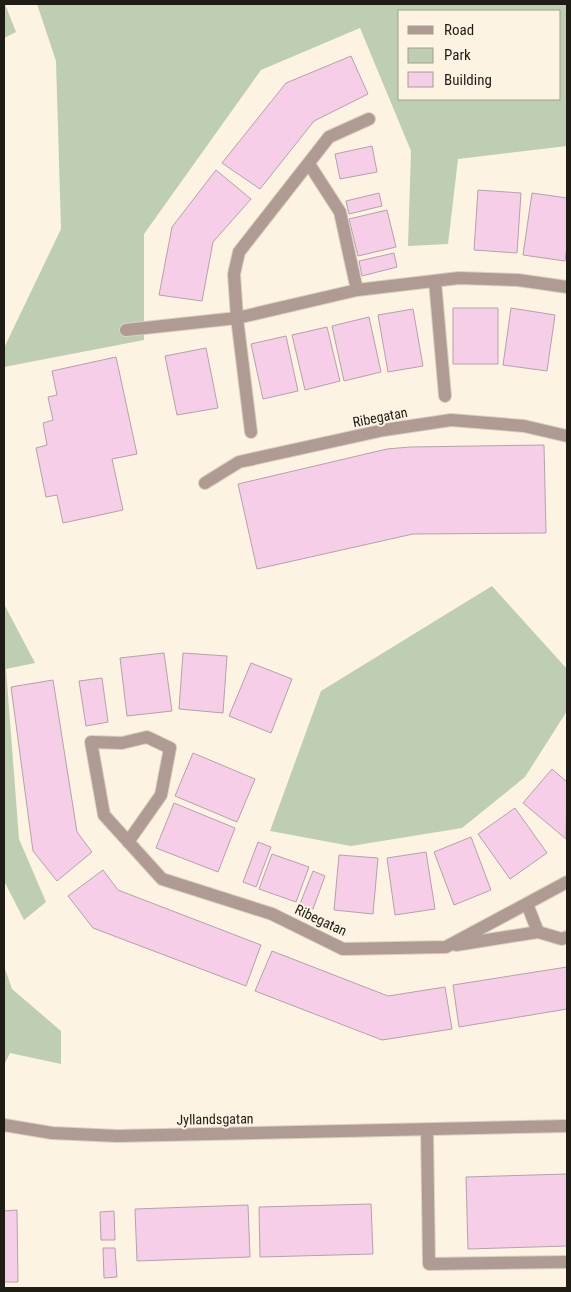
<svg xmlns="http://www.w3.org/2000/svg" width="571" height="1292" font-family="'Roboto Condensed',sans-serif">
<rect width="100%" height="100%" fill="#fdf3e2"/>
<path fill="#bdceb2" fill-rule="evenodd" d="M 4,4 L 5,4 L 16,32 L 4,38 Z
M 37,4 L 567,4 L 567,146 L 458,159 L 448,244 L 408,246 L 411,151 L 360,28 L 261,70 L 144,234 L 144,340 L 4,367 L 4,348 L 61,229 L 56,61 ZM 400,11 L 560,11 L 560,99 L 400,99 Z
M 492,586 L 567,669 L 567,711 L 525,777 L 462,828 L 351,846 L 270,831 L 321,691 Z
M 4,604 L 35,663 L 6,669 L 19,839 L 46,902 L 24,920 L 4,881 Z
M 4,966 L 12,989 L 61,1031 L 61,1064 L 10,1053 L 4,1065 Z"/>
<path fill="#f7cee7" stroke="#b3a2ac" d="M 351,56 L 368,94 L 314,121 L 260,189 L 222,163 L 286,83 Z
M 372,146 L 377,172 L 340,179 L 335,154 Z
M 216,170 L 251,199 L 213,242 L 202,301 L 159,295 L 172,227 Z
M 478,190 L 521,193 L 517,253 L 474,250 Z
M 379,193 L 382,206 L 349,214 L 346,201 Z
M 532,193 L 567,198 L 567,246 L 565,261 L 523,255 Z
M 387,210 L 396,247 L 358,256 L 349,219 Z
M 394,253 L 397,267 L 362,276 L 359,261 Z
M 453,308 L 498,308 L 498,364 L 453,364 Z
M 511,308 L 555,315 L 547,371 L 503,365 Z
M 413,309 L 423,366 L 388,372 L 378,315 Z
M 369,317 L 381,372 L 344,381 L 332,326 Z
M 327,327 L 340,381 L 305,390 L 292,335 Z
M 286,336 L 298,391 L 263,399 L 251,344 Z
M 206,348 L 218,408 L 177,415 L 165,356 Z
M 116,357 L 137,454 L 112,459 L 123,510 L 63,523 L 57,495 L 46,497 L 36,448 L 47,445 L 43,423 L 53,420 L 48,397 L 57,395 L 52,371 Z
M 544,445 L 546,533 L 413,534 L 257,569 L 238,484 L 387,449 L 410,447 Z
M 164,653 L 172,711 L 127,716 L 120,658 Z
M 183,653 L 227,656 L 223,713 L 179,709 Z
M 251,663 L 292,679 L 271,733 L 229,716 Z
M 102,678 L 108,722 L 86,726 L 79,681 Z
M 53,680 L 77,832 L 92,852 L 57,881 L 33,851 L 11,687 Z
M 193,753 L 255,779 L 237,822 L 175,796 Z
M 552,769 L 567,782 L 566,839 L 523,803 Z
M 174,803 L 235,828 L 218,872 L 156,848 Z
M 515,808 L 547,853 L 510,879 L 478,834 Z
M 471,837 L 491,890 L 454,905 L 434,852 Z
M 258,842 L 271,847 L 256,887 L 243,882 Z
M 426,852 L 435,909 L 395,915 L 387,858 Z
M 272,854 L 309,867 L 296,902 L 259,889 Z
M 339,855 L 378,858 L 373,914 L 334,910 Z
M 103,870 L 118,890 L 261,945 L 246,986 L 93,928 L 68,896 Z
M 313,871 L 325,876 L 313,909 L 300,904 Z
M 272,951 L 388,996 L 445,987 L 452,1029 L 382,1040 L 255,991 Z
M 567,967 L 567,1009 L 459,1027 L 453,985 Z
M 567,1174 L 567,1246 L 468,1249 L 466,1177 Z
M 371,1204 L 373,1254 L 260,1257 L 259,1207 Z
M 248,1205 L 250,1257 L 137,1261 L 135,1209 Z
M 17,1210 L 18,1282 L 4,1282 L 4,1211 Z
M 114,1211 L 115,1240 L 101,1240 L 100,1212 Z
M 103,1248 L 115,1248 L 117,1277 L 104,1278 Z"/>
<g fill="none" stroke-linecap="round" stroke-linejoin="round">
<defs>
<path id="minor" d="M 369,119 L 329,137 L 239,252 L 234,274 L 237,318 L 357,290 L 459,278 L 518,280 L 567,287
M 309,164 L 340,212 L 357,290
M 435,281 L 445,396
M 126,330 L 237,318 L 251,432
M 205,483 L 239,462 L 384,430 L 451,420 L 524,426 L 567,436
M 128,842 L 161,795 L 170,748 L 147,737 L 122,743 L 91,742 L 104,815 L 162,879 L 272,914 L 343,949 L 446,947 L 567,882
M 538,932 L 562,939 L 567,937
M 456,945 L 538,932 L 527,904
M 4,1125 L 52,1133 L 117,1136 L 567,1126
M 427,1130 L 429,1264 L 567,1262"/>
</defs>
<use href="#minor" stroke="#d9d1c1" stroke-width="14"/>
<use href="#minor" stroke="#af9b94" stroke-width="12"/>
</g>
<g text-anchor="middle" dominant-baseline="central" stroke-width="4" stroke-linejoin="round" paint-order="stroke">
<g font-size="14" fill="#1f1c16" stroke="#fdf3e2">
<text transform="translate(380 417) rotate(-11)">Ribegatan</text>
<text transform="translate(321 920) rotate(25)">Ribegatan</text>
<text transform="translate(215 1119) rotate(-1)">Jyllandsgatan</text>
</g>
</g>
<rect width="571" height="1292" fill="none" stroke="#1f1c16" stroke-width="10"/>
<rect x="398" y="10" width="162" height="90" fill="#fdf3e2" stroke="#a49d90"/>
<rect x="408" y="26" width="25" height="8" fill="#af9b94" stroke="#a49d90"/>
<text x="444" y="35" font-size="15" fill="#1f1c16">Road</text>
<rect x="408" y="48" width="25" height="15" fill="#bdceb2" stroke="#a49d90"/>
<text x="444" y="60" font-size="15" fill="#1f1c16">Park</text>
<rect x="408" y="72" width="25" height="15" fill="#f7cee7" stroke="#a49d90"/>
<text x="444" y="85" font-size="15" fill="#1f1c16">Building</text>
</svg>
